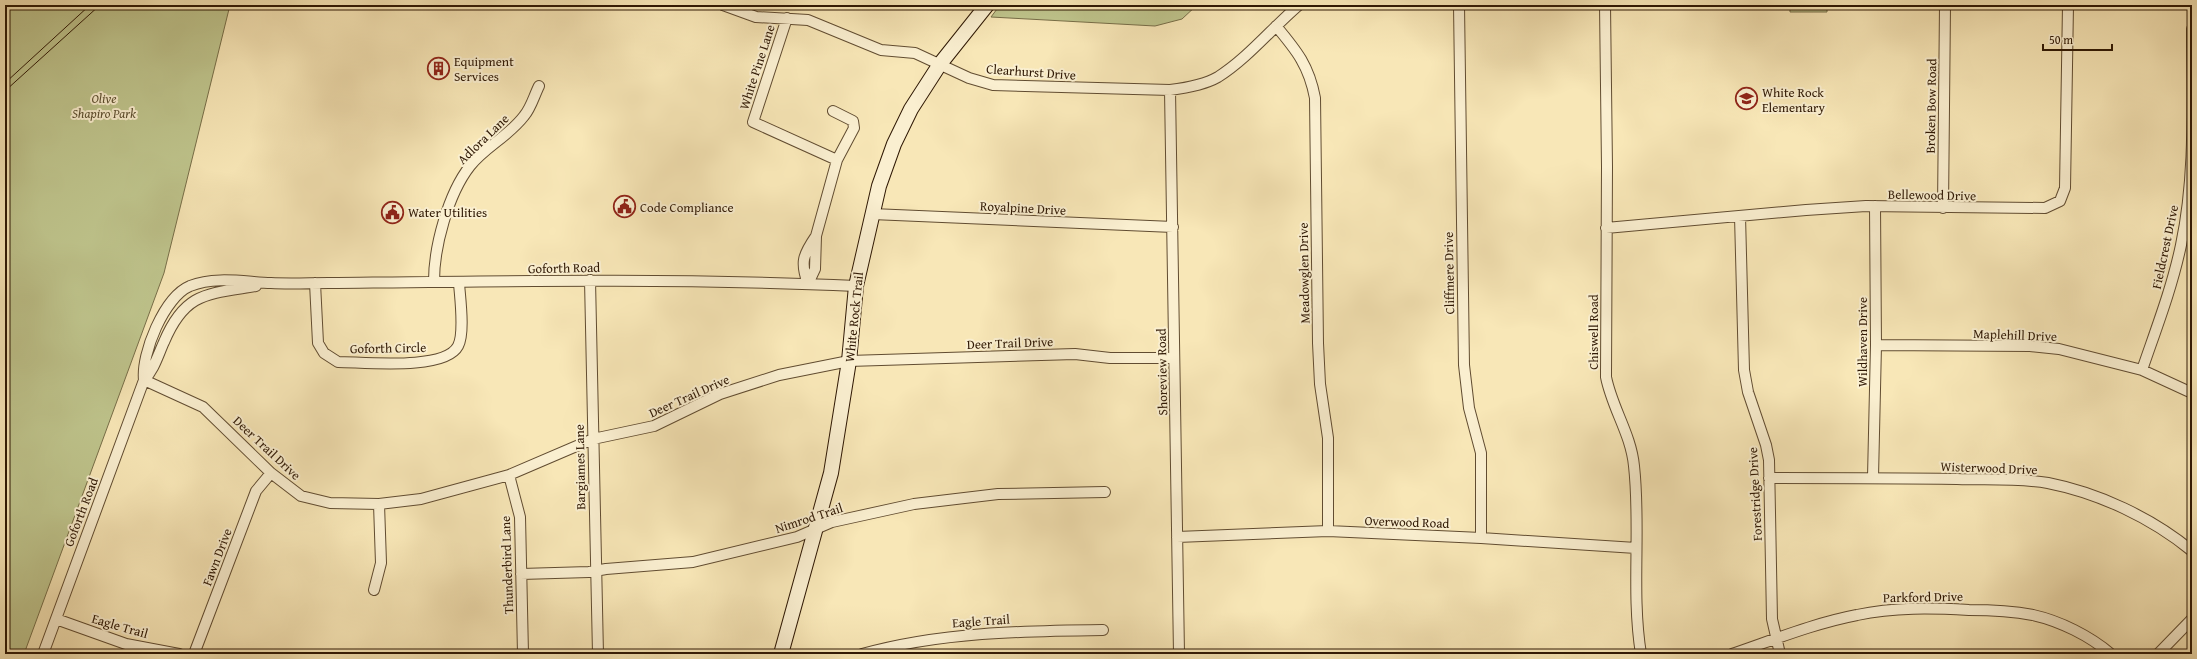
<svg xmlns="http://www.w3.org/2000/svg" width="2197" height="659" font-family="'Gentium Book Plus',serif">
<rect width="100%" height="100%" fill="#f8e7b7"/>
<filter id="stains"><feTurbulence type="fractalNoise" baseFrequency=".005" numOctaves="4"/><feColorMatrix values="0 0 0 0 .2 0 0 0 0 .09 0 0 0 0 .02 0 0 0 .5 -.17"/></filter>
<radialGradient id="worn" r=".72"><stop offset=".6" stop-color="#630" stop-opacity="0"/><stop offset="1" stop-color="#630" stop-opacity=".3"/></radialGradient>
<path fill="#bfc58d" stroke="#776e48" d="M 5,5 L 230,5 L 164,273 L 24,654 L 5,654 Z
M 1000,5 L 1197,5 L 1182,19 L 1155,26 L 991,17 Z
M 1638,5 L 1679,5 L 1678,9 L 1638,9 Z
M 1790,5 L 1827,5 L 1827,12 L 1790,12 Z"/>
<g fill="none" stroke-linecap="round" stroke-linejoin="round">
<defs>
<path id="street" d="M 723,5 L 756,17 L 808,20 L 881,50 L 915,53 L 969,78 L 993,85 L 1170,90 C 1186,88 1204,85 1218,77 C 1247,59 1273,27 1299,5
M 1459,5 L 1464,365 L 1469,408 L 1481,453 L 1481,538
M 1605,5 L 1607,167 L 1606,377 C 1612,408 1631,434 1634,466 C 1641,528 1631,592 1641,654
M 787,18 L 753,122 L 837,160 L 816,236 L 815,269 L 808,284
M 1276,26 C 1297,51 1309,66 1315,98 L 1318,343 L 1320,384 L 1328,438 L 1328,531
M 1170,90 L 1179,654
M 833,111 L 853,121 L 854,128 L 837,160
M 1943,208 L 1945,5
M 872,214 L 1173,227
M 1740,216 L 1744,370 L 1748,392 L 1766,445 L 1769,460 L 1772,619 L 1780,654
M 1606,228 L 1806,210 L 1866,206 L 2045,208 L 2060,201 L 2065,188 L 2068,5
M 590,280 L 598,654
M 434,281 C 434,247 448,194 470,166 C 485,147 509,136 524,116 C 531,108 534,96 539,86
M 315,283 L 318,343 L 324,353 L 338,362 C 363,362 445,371 458,346 C 465,333 460,298 459,283
M 808,284 C 800,262 803,255 816,236
M 1876,345 L 2030,346 L 2059,349 L 2142,370 L 2192,393
M 2142,370 C 2156,329 2172,288 2181,245 C 2196,175 2192,101 2192,29
M 144,380 L 203,407 L 271,473 L 301,496 L 330,503 L 379,504 L 421,499 L 509,475 L 593,439 L 654,426 L 720,394 L 779,375 L 849,361 L 1075,354 L 1110,358 L 1174,358
M 144,380 C 141,354 164,297 190,286 C 216,276 244,282 271,283 C 290,284 310,283 329,283 C 505,281 681,278 856,286
M 509,475 L 520,517 L 523,654
M 1873,477 L 1876,345 L 1875,206
M 1769,478 C 1832,478 1895,478 1957,479 C 1987,480 2019,478 2048,483 C 2099,493 2152,518 2192,551
M 1177,537 L 1328,531 L 1481,538 L 1636,548
M 521,574 L 589,572 L 606,569 L 693,562 L 797,537 L 832,522 L 914,504 L 998,494 L 1105,492
M 374,590 L 381,563 L 379,504
M 56,619 L 126,644 L 179,654
M 43,654 L 144,380 C 154,370 158,355 164,342 C 185,292 207,294 256,286
M 194,654 L 256,491 L 271,473
M 862,654 C 941,632 1022,631 1103,630
M 1732,654 C 1773,640 1815,623 1857,615 C 1894,607 1932,608 1969,610 C 1990,610 2012,611 2033,615 C 2060,621 2090,636 2111,654
M 2158,654 L 2192,619"/>
<path id="secondary" d="M 781,654 L 831,473 L 849,361 L 856,286 L 879,186 L 894,144 L 911,109 L 940,64 L 987,5"/>
</defs>
<use href="#street" stroke="#614c31" stroke-width="12"/>
<use href="#secondary" stroke="#2f1804" stroke-width="16"/>
<use href="#street" stroke="#faefd0" stroke-width="10"/>
<use href="#secondary" stroke="#faefd0" stroke-width="14"/>
<path stroke="#2f1804" stroke-width="1" d="M 5,83 L 90,5
M 5,91 L 100,5"/>
</g>
<defs>
<symbol id="building-ring" viewBox="-11 -11 22 22"><circle r="9.5" fill="#faefd0" stroke="#8f2418" stroke-width="1.5"/><path d="M-4-6H4V6H1V3H-1V6H-4ZM-2.5-4.3h1.7v1.8h-1.7ZM.8-4.3h1.7v1.8H.8ZM-2.5-1h1.7V.8h-1.7ZM.8-1h1.7V.8H.8Z" fill="#8f2418"/></symbol>
<symbol id="school-ring" viewBox="-11 -11 22 22"><circle r="9.5" fill="#faefd0" stroke="#8f2418" stroke-width="1.5"/><path d="M0-5L7-2L0 1L-7-2ZM-4 1L0 2.5L4 1V4Q0 6-4 4Z" fill="#8f2418"/></symbol>
<symbol id="civic-ring" viewBox="-11 -11 22 22"><circle r="9.5" fill="#faefd0" stroke="#8f2418" stroke-width="1.5"/><path d="M-.6-6.5H3V-4.5H.6V-3L4-1V1h2V6H-6V1h2V-1L-.6-3ZM-1.2 2.5V6h2.4V2.5Z" fill="#8f2418"/></symbol>
</defs>
<g fill-rule="evenodd">
<use href="#building-ring" x="426" y="56" width="25" height="25"/>
<use href="#school-ring" x="1734" y="86" width="25" height="25"/>
<use href="#civic-ring" x="612" y="194" width="25" height="25"/>
<use href="#civic-ring" x="380" y="200" width="25" height="25"/>
</g>
<g text-anchor="middle" dominant-baseline="central" stroke-width="4" stroke-linejoin="round" paint-order="stroke">
<g font-size="13" fill="#2f1804" stroke="#faefd0" text-anchor="start">
<text x="454" y="61">Equipment<tspan x="454" dy="15">Services</tspan></text>
<text x="1762" y="92">White Rock<tspan x="1762" dy="15">Elementary</tspan></text>
<text x="640" y="207">Code Compliance</text>
<text x="408" y="212">Water Utilities</text>
</g>
<g font-size="13" fill="#2f1804" stroke="#faefd0">
<text transform="translate(757 67) rotate(-72)">White Pine Lane</text>
<text transform="translate(1031 72) rotate(4)">Clearhurst Drive</text>
<text transform="translate(1931 106) rotate(-89)">Broken Bow Road</text>
<text transform="translate(483 139) rotate(-44)">Adlora Lane</text>
<text transform="translate(1932 195) rotate(1)">Bellewood Drive</text>
<text transform="translate(1023 208) rotate(3)">Royalpine Drive</text>
<text transform="translate(2165 247) rotate(-78)">Fieldcrest Drive</text>
<text transform="translate(564 268) rotate(-1)">Goforth Road</text>
<text transform="translate(1304 273) rotate(-91)">Meadowglen Drive</text>
<text transform="translate(1449 273) rotate(-91)">Cliffmere Drive</text>
<text transform="translate(854 317) rotate(-84)">White Rock Trail</text>
<text transform="translate(1593 332) rotate(-90)">Chiswell Road</text>
<text transform="translate(2015 335) rotate(2)">Maplehill Drive</text>
<text transform="translate(1862 342) rotate(-90)">Wildhaven Drive</text>
<text transform="translate(1010 343) rotate(-2)">Deer Trail Drive</text>
<text transform="translate(388 348) rotate(-1)">Goforth Circle</text>
<text transform="translate(1162 372) rotate(-91)">Shoreview Road</text>
<text transform="translate(689 396) rotate(-24)">Deer Trail Drive</text>
<text transform="translate(267 448) rotate(43)">Deer Trail Drive</text>
<text transform="translate(580 467) rotate(-91)">Bargiames Lane</text>
<text transform="translate(1989 468) rotate(2)">Wisterwood Drive</text>
<text transform="translate(1755 494) rotate(-93)">Forestridge Drive</text>
<text transform="translate(81 512) rotate(-69)">Goforth Road</text>
<text transform="translate(809 518) rotate(-18)">Nimrod Trail</text>
<text transform="translate(1407 522) rotate(2)">Overwood Road</text>
<text transform="translate(217 557) rotate(-69)">Fawn Drive</text>
<text transform="translate(507 565) rotate(-92)">Thunderbird Lane</text>
<text transform="translate(1923 597) rotate(-1)">Parkford Drive</text>
<text transform="translate(981 621) rotate(-4)">Eagle Trail</text>
<text transform="translate(120 626) rotate(16)">Eagle Trail</text>
</g>
<g font-size="13" font-style="italic" fill="#5a4c2d" stroke="#faefd0">
<text x="104" y="98">Olive<tspan x="104" dy="15">Shapiro Park</tspan></text>
</g>
</g>
<rect width="2197" height="659" fill="none" stroke="#f8e7b7" stroke-width="20"/>
<rect x="6" y="6" width="2185" height="647" fill="none" stroke="#2f1804" stroke-width="2"/>
<rect x="10" y="10" width="2177" height="639" fill="none" stroke="#2f1804"/>
<path d="M2043 44v6h69v-6" fill="none" stroke="#2f1804" stroke-width="2"/>
<text x="2049" y="44" font-size="12" fill="#2f1804" stroke="#faefd0" stroke-width="3" paint-order="stroke">50 m</text>
<rect width="100%" height="100%" filter="url(#stains)"/>
<rect width="100%" height="100%" fill="url(#worn)"/>
</svg>
